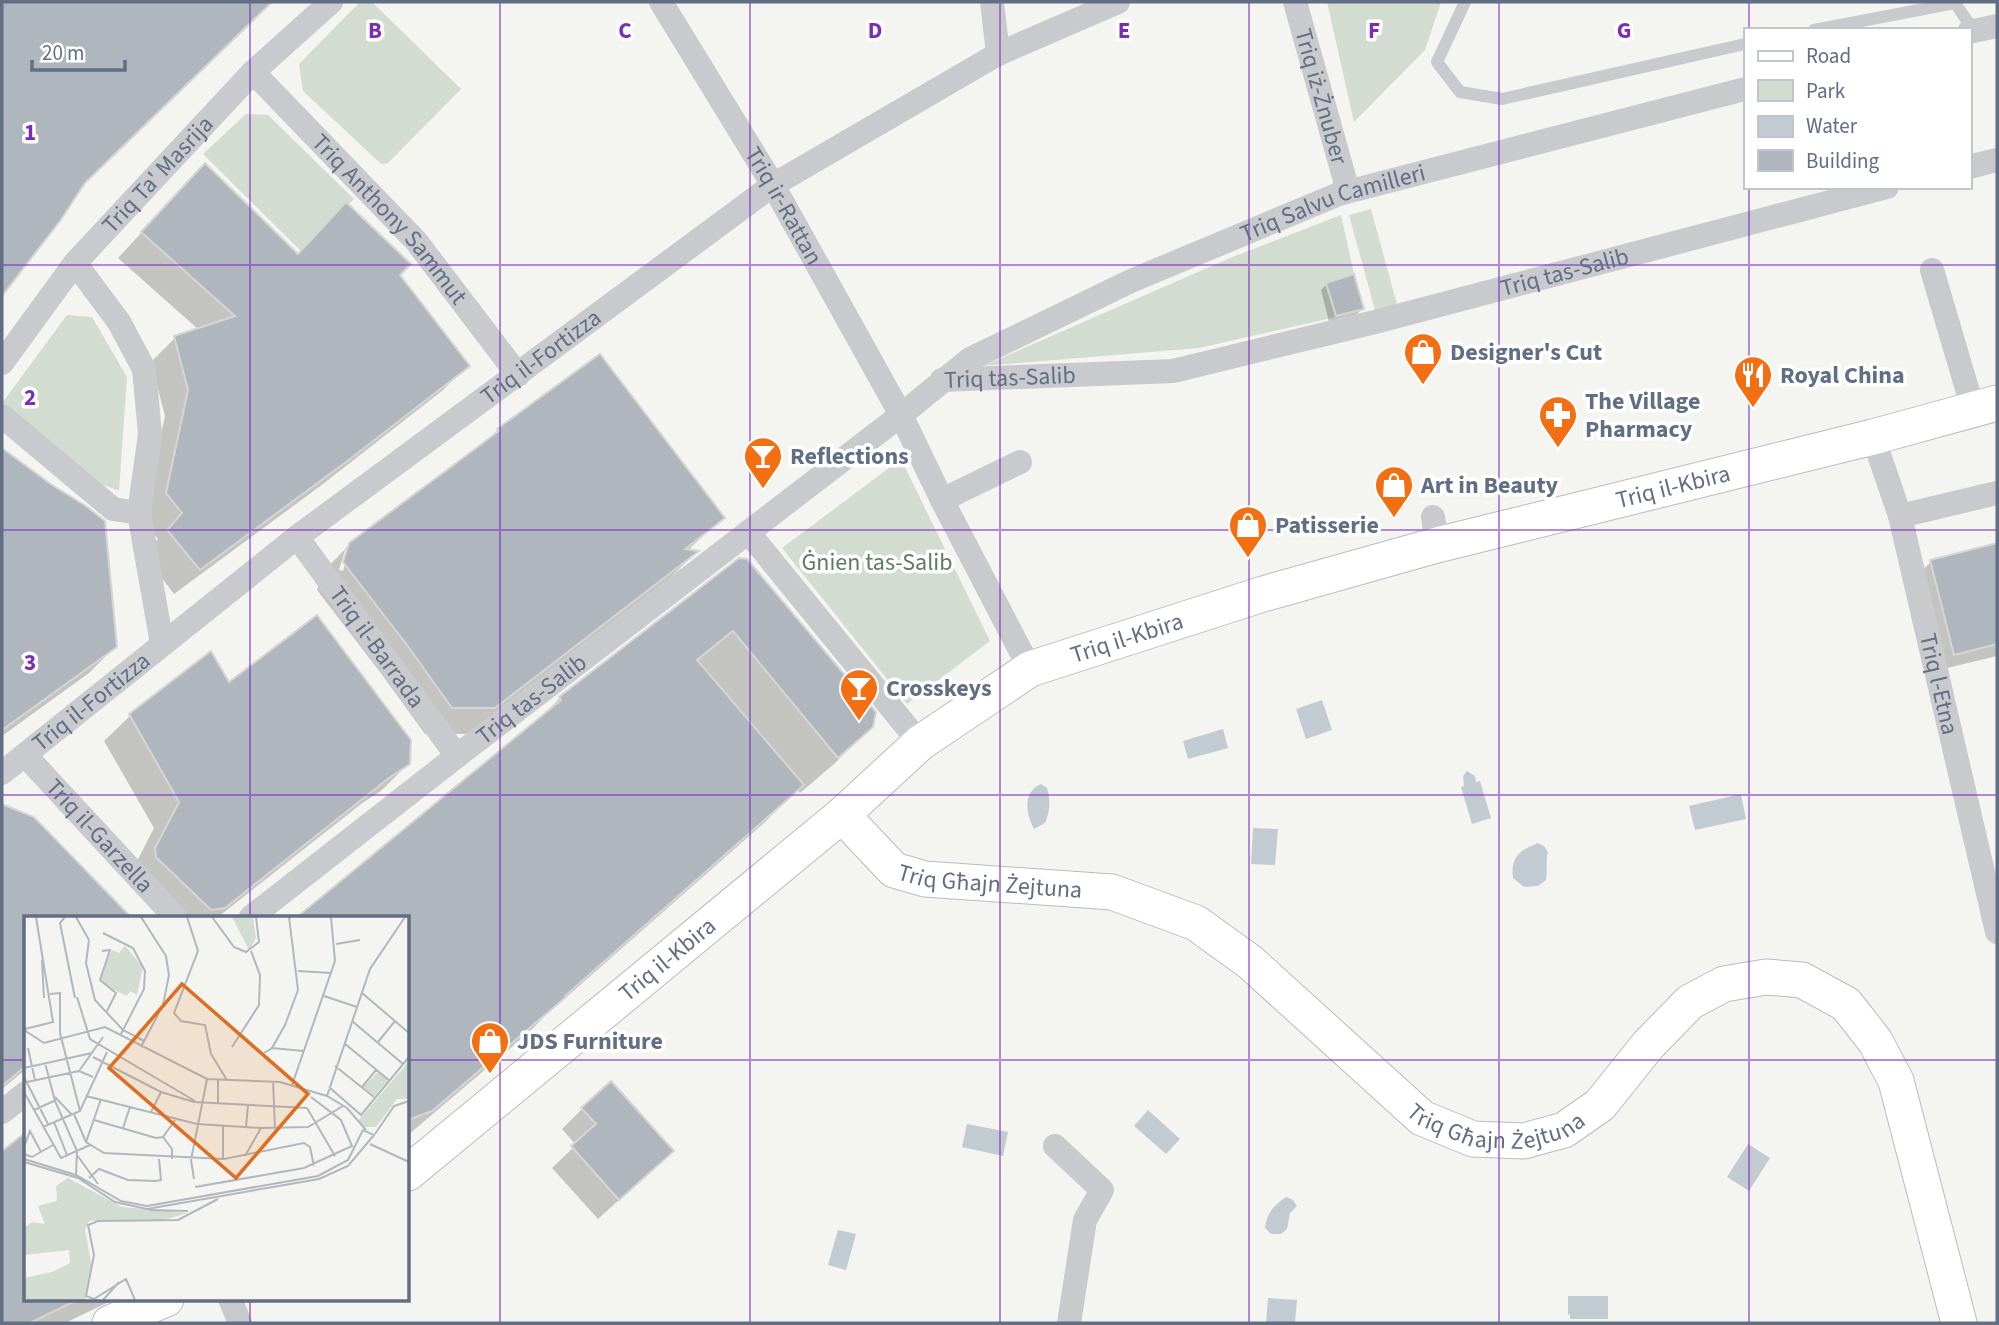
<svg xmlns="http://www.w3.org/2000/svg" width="1999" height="1325" font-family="'Source Sans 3',sans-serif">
<rect width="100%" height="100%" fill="#f4f5f0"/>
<path fill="#d3dcd0" d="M 360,2 L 372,2 L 461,89 L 388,163 L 381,164 L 303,91 L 299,64 Z
M 1327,2 L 1441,2 L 1425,50 L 1354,122 Z
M 246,114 L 268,115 L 354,199 L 301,251 L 203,154 Z
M 1371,209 L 1398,308 L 1376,314 L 1349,215 Z
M 1341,215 L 1354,274 L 1326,283 L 1336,317 L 1199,348 L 983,366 L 1230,258 Z
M 67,315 L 92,317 L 127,377 L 119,491 L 83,477 L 2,412 L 2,403 Z
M 901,459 L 990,641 L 907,704 L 782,548 Z"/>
<path fill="#c3cbd2" d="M 1322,700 L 1332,730 L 1306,739 L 1296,709 Z
M 1223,729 L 1228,748 L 1188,759 L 1183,741 Z
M 1467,771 L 1475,776 L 1476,782 L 1480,781 L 1491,818 L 1472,824 L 1461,787 L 1464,786 L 1463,776 Z
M 1041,784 L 1047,788 C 1051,801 1050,811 1045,823 L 1034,829 C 1026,814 1022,792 1041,784 Z
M 1741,794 L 1746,819 L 1695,830 L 1689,806 Z
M 1253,828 L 1278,829 L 1275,865 L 1251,864 Z
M 1538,843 L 1545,847 L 1548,853 C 1545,861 1548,870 1546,880 L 1538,886 L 1524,887 L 1513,878 C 1510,856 1521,850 1538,843 Z
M 1148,1110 L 1180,1139 L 1166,1154 L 1134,1126 Z
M 967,1124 L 1008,1132 L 1003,1156 L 962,1147 Z
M 1748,1144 L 1770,1158 L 1749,1191 L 1727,1177 Z
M 1286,1197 L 1293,1200 L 1297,1206 L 1290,1213 L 1287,1229 L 1281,1234 L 1271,1234 L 1265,1228 C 1267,1213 1273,1206 1286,1197 Z
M 838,1230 L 856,1234 L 846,1270 L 828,1265 Z
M 1568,1296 L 1608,1296 L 1608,1319 L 1570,1319 L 1570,1314 L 1568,1315 Z
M 1268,1298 L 1297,1300 L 1295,1323 L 1266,1323 Z"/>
<path fill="#0003" fill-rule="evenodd" d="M 2,2 L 268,2 L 82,184 L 58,220 L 2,293 Z
M 181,190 L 297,255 L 398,275 L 467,366 L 443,390 L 323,484 L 174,594 L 144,555 L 158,539 L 142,518 L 165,416 L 151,362 L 175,338 L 199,330 L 118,258 Z
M 1327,284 L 1362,309 L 1356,315 L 1329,322 L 1321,290 Z
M 498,430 L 722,518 L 687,551 L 696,552 L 670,578 L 467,734 L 425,734 L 380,672 L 317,590 L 323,572 L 350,544 L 482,446 ZM 345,550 L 349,550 L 343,571 L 339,570 Z
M 2,451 L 51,486 L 116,646 L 89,673 L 2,736 Z
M 1997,545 L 1997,656 L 1939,670 L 1915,577 L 1931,562 Z
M 740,560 L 872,726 L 834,764 L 800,793 L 797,789 L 765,822 L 545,1016 L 527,1034 L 408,1135 L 408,917 L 300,917 L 533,725 L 560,698 Z
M 211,654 L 228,684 L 408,764 L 382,790 L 361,804 L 218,917 L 167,917 L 130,875 L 154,828 L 104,741 L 130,716 Z
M 11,810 L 33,819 L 128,917 L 26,917 L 26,1069 L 2,1089 L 2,818 Z
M 582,1109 L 651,1171 L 598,1219 L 552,1168 L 576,1145 L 562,1129 Z
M 26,1134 L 26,1299 L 115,1299 L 65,1323 L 2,1323 L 2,1154 Z"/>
<path fill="#b0b6bd" stroke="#d5d6d3" stroke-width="2" d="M 2,2 L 272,2 L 85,183 L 60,221 L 2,296 Z
M 205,163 L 298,254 L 346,202 L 411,264 L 400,275 L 470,366 L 350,459 L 200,570 L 167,530 L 182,513 L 166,493 L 188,390 L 174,336 L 235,316 L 141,232 Z
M 1354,274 L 1364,309 L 1336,316 L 1326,283 Z
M 600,354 L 725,518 L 685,549 L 699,551 L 495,708 L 452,708 L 407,645 L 343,562 L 349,543 L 499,431 L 497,429 Z
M 2,448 L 52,485 L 86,506 L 105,521 L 117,647 L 2,730 Z
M 1997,543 L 1997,644 L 1954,655 L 1930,560 Z
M 739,558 L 747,559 L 876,712 L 873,727 L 838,758 L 733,631 L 697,660 L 804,785 L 565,996 L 566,997 L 432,1111 L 408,1120 L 408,917 L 297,917 L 561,700 L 559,697 Z
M 317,615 L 411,740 L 410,764 L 389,778 L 225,908 L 211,910 L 156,857 L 155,848 L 179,802 L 129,714 L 211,651 L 229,682 Z
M 2,804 L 34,817 L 131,917 L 26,917 L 26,1066 L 2,1086 Z
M 611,1081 L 674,1151 L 619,1200 L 571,1146 L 596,1124 L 581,1108 Z
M 26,1132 L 26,1299 L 79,1299 L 30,1323 L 2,1323 L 2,1151 Z"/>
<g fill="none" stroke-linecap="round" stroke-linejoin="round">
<defs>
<g id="secondary">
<path id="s11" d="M 842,815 L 894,870 L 925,879 L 1112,892 L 1196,923 L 1250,962 L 1422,1118 L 1473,1139 L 1524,1141 L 1564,1130 L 1600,1105 L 1648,1045 L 1690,1002 L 1724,984 L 1766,977 L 1802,980 L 1846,1004 L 1875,1041 L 1896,1081 L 1959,1323"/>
<path id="s12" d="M 408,1173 L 842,815 L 920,743 L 1030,669 L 1263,594 L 1437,545 L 1873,437 L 1997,403"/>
<path d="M 110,1323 L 166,1299"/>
</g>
</defs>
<use href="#secondary" stroke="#b8bbc1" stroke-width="37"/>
<path stroke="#c8cace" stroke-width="12" d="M 1465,2 L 1437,62 L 1460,92 L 1502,99 L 1745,44
M 1814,30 L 1955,3 L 1974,31"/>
<g stroke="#c8cace" stroke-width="24">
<path id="s1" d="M 661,2 L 773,185 L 901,415 L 942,500 L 1030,669"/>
<path d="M 992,2 L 998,54"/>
<path id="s2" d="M 1295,2 L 1348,191"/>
<path d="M 1969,32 L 1997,26"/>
<path id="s3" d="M 253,72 L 416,241 L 518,375"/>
<path d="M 1969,167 L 1997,160"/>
<path d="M 75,263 L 119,322 L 144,369 L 150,434 L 139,513 L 162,644"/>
<path d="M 1932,270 L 1973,409"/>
<path id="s4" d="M 2,363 L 75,263 L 253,72 L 331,2"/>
<path id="s5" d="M 942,380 L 1173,371 L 1375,322 L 1887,187"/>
<path d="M 2,416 L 113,509 L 139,513"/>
<path id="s6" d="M 1873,437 L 1900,516 L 1997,932"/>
<path d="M 942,500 L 1020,462"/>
<path d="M 1900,516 L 1997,493"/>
<path d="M 1433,517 L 1437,545"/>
<path d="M 748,532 L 920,743"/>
<path id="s7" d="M 297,537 L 457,756"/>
<path id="s8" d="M 25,755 L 175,917"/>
<path id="s9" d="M 2,773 L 297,537 L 773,185 L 998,54 L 1118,2"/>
<path id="s10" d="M 251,917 L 457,756 L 901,415 L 970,359 L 1131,281 L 1339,194 L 1745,89"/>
<path d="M 2,1112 L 26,1093"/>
<path d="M 1055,1146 L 1102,1190 L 1085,1220 L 1069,1323"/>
<path d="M 230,1299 L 240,1323"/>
</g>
<use href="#secondary" stroke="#fff" stroke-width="35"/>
</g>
<path fill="none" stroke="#7b2cbf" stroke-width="2" stroke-opacity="0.55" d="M 250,2 L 250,917M 500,2 L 500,1323M 750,2 L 750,1323M 1000,2 L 1000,1323M 1249,2 L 1249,1323M 1499,2 L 1499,1323M 1749,2 L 1749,30M 1749,187 L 1749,1323M 2,265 L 1997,265M 2,530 L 1997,530M 2,795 L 1997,795M 2,1060 L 26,1060M 408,1060 L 1997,1060M 250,1299 L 250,1323"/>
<defs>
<symbol id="shop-pin" viewBox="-11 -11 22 30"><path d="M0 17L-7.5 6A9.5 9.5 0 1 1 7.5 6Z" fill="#f36f12" stroke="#fff"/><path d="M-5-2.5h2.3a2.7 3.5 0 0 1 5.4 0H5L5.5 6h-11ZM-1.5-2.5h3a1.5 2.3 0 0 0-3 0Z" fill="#fff"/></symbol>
<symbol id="restaurant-pin" viewBox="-11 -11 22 30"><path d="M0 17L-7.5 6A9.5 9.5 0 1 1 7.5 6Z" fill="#f36f12" stroke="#fff"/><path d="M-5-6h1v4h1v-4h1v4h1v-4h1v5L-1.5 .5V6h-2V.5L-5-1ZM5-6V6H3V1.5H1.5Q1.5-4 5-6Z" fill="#fff"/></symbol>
<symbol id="pharmacy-pin" viewBox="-11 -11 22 30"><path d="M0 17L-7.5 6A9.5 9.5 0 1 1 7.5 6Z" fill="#f36f12" stroke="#fff"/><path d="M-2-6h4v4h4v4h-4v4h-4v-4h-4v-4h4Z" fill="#fff"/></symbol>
<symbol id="bar-pin" viewBox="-11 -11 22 30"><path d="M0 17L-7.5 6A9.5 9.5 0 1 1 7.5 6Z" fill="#f36f12" stroke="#fff"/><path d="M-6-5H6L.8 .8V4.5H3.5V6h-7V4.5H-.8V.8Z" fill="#fff"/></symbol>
</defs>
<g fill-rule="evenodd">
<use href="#shop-pin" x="1401" y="330" width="44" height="60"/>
<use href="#restaurant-pin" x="1731" y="353" width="44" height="60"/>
<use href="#pharmacy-pin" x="1536" y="393" width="44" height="60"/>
<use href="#bar-pin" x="741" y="434" width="44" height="60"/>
<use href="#shop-pin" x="1372" y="463" width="44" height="60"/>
<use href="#shop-pin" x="1226" y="503" width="44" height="60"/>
<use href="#bar-pin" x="837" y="666" width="44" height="60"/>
<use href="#shop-pin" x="468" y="1019" width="44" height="60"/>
</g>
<g text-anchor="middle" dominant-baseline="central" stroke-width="7" stroke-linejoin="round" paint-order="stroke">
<g font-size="24" fill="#616e84" stroke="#fff">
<text stroke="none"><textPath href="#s2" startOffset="98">Triq iż-Żnuber</textPath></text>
<text stroke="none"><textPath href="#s4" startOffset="245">Triq Ta' Masrija</textPath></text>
<text stroke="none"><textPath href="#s10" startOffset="1306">Triq Salvu Camilleri</textPath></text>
<text stroke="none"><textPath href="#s1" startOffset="238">Triq ir-Rattan</textPath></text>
<text stroke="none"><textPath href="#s3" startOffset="201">Triq Anthony Sammut</textPath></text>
<text stroke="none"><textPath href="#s5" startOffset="635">Triq tas-Salib</textPath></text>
<text stroke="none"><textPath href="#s9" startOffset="681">Triq il-Fortizza</textPath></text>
<text stroke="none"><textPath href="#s5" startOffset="68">Triq tas-Salib</textPath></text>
<text stroke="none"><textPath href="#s12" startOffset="1470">Triq il-Kbira</textPath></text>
<text stroke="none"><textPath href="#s12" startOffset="903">Triq il-Kbira</textPath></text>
<text stroke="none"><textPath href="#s7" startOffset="136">Triq il-Barrada</textPath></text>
<text stroke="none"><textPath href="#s6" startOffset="256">Triq l-Etna</textPath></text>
<text stroke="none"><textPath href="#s10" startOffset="355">Triq tas-Salib</textPath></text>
<text stroke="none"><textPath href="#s9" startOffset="114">Triq il-Fortizza</textPath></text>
<text stroke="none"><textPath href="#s8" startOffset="110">Triq il-Garzella</textPath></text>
<text stroke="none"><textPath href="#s11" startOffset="173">Triq Għajn Żejtuna</textPath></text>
<text stroke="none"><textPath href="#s12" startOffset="336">Triq il-Kbira</textPath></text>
<text stroke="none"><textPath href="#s11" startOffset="761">Triq Għajn Żejtuna</textPath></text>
</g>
<g font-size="24" font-weight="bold" fill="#616e84" stroke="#fff" text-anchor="start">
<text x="1450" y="352">Designer's Cut</text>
<text x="1780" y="375">Royal China</text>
<text x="1585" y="401">The Village<tspan x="1585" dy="28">Pharmacy</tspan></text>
<text x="790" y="456">Reflections</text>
<text x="1421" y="485">Art in Beauty</text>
<text x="1275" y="525">Patisserie</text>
<text x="886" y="688">Crosskeys</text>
<text x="517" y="1041">JDS Furniture</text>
</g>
<g font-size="24" fill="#607a60" stroke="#fff">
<text x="877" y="562">Ġnien tas-Salib</text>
</g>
</g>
<g transform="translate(24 916)">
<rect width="385" height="385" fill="#f4f5f0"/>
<path d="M 208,1 L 229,1 L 232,22 L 225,34 ZM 101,30 L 119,51 L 113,79 L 106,75 L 103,80 L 80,69 L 76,61 L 88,34 L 95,37 ZM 385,145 L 385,183 L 373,183 L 352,211 L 341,211 L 334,205 ZM 354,156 L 364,164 L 351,180 L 339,171 ZM 44,262 L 98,291 L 164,297 L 140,304 L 65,305 L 61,314 L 68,351 L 61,384 L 0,384 L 0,362 L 28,356 L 46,347 L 45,334 L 0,339 L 0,312 L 8,306 L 21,308 L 14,290 L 33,285 L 32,270 Z" fill="#d3dcd0"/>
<path fill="none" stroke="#b0b7be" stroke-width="2" d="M 41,1 L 36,7 L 51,82M 52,1 L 65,24M 117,1 L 142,40 L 145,59 L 139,89 L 117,131M 163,1 L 174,35 L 150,97 L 157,105 L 181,109 L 187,138 L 203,164M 188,1 L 210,31 L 222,36 L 235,26 L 232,1M 79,17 L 109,32 L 121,55 L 120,73 L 97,118M 65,24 L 62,47 L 71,84 L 99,114 L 120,125M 312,28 L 336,24M 78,35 L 86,34 L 76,64 L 92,77 L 82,97M 18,44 L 20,82M 274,55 L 307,57M 338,77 L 385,117M 26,78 L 36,77 L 36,117 L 56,195M 300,80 L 333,91M 53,81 L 66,123 L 171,185M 328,105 L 379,148M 1,113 L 29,106 L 12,1M 0,114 L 20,127 L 81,111 L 183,163 L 256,166 L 303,180 L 323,192 L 342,214M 354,126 L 371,105M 320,127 L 366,165M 208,131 L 235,89 L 236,59 L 227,35M 4,132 L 11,164M 248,132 L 279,135M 240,137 L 248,132 L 261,109 L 274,74 L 265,1M 69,141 L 137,176 L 170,186 L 283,192M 21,147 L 31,185 L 53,235 L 52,259M 311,150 L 350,181M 0,152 L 68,137M 55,155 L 79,121M 0,161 L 24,208M 249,165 L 251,212M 3,166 L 55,155 L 69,161M 268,169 L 311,45 L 307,1M 305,171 L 337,199 L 385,141M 338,171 L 352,154M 0,176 L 37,242 L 66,229M 62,180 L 173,208 L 237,212 L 284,211 L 319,190M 303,180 L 346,53 L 381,1M 31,181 L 48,199M 194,187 L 194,164M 283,192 L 311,240M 10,194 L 30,185M 127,196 L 137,176M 50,198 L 62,226 L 80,237 L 200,243 L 280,227 L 286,231 L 290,250M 70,204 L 132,222 L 139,221 L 151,204M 30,206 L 43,239M 199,210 L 199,243M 19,211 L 56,195 L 83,136M 222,211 L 224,189M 99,212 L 106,191M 351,218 L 370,190 L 385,185M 139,221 L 148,233 L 148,243M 62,226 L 77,183M 346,228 L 385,246M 0,231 L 6,215 L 17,236M 0,238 L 8,241 L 29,229M 53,239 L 74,268M 221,240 L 237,212M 0,243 L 52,259 L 97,285 L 123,290 L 294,260 L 324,244 L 339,214 L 350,219 L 324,250 L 295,263 L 123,293 L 91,286 L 54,262 L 0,246M 65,262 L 75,253 L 104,264 L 132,265 L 137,264 L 135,243M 170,263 L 167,244 L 183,163M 171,271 L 280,252 L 328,230 L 317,204 L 287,181M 125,294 L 164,295M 79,384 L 95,366M 111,384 L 102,363 L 70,383 L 62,380 L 70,339 L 64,309 L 74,305 L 154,304 L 194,283"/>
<path fill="#dd6f23" fill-opacity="0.15" stroke="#dd6f23" stroke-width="3.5" d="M 158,68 L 284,178 L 212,262 L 85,152 Z"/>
<rect width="385" height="385" fill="none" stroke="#616e84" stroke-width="3.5"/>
</g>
<g font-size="23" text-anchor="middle" font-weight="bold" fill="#7b2cbf" stroke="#fff" stroke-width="7" stroke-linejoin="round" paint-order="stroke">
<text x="375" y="38">B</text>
<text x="625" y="38">C</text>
<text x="875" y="38">D</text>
<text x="1124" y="38">E</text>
<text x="1374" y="38">F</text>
<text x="1624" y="38">G</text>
<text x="30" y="140">1</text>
<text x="30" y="405">2</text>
<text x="30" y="670">3</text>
</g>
<rect width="1999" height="1325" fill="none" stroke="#616e84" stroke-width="7"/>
<rect x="1744" y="28" width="228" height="161" fill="#ffffff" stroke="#c0c5ce" stroke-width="2"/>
<rect x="1758" y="51" width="35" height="10" fill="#ffffff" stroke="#c0c5ce" stroke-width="2"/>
<text x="1806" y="63" font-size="21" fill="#616e84">Road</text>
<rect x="1758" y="80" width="35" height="21" fill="#d3dcd0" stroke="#c0c5ce" stroke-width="2"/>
<text x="1806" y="98" font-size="21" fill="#616e84">Park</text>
<rect x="1758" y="116" width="35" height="21" fill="#c3cbd2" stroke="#c0c5ce" stroke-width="2"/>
<text x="1806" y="133" font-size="21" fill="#616e84">Water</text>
<rect x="1758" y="150" width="35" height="21" fill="#b0b6bd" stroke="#c0c5ce" stroke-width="2"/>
<text x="1806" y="168" font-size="21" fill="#616e84">Building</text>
<path d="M32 60v10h93v-10" fill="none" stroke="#616e84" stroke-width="3.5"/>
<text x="42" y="60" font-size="21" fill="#616e84" stroke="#ffffff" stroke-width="5" paint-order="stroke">20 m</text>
</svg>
